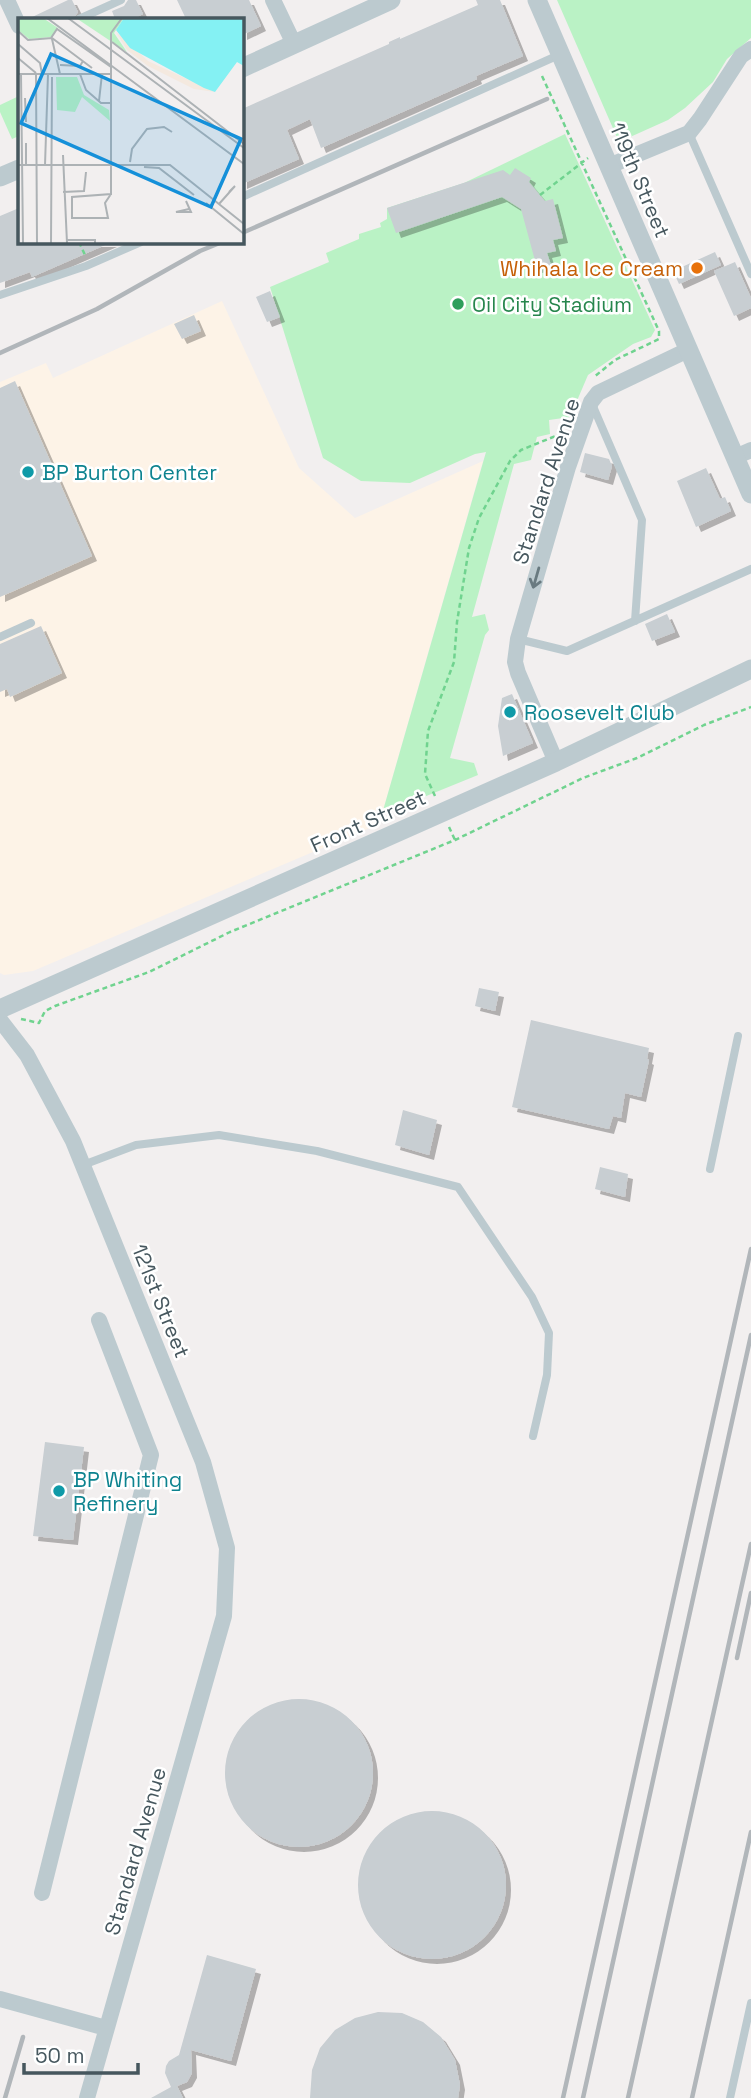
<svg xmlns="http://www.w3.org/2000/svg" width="751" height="2098" font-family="'Space Grotesk',sans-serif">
<defs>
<filter id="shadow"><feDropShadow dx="5" dy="5" stdDeviation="0" flood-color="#0004"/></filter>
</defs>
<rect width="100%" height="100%" fill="#f2efef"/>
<path fill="#fdf3e7" d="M 222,301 L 299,468 L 355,518 L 483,461 L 379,824 L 33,971 L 4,975 L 0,973 L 0,382 L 46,363 L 53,378 Z"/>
<path fill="#baf2c5" d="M 557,0 L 751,0 L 751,38 L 727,59 L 713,82 L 685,108 L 668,120 L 619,142 Z
M 19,96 L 19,136 L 12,139 L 0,112 L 0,105 Z
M 565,134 L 655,330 L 651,337 L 633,344 L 588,375 L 570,417 L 549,420 L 550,434 L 537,437 L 531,460 L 514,464 L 472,617 L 485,614 L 489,630 L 485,635 L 450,758 L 474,763 L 478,775 L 382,814 L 486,452 L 475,454 L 410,483 L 361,481 L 323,458 L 270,287 L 329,262 L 326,253 L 359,239 L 359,234 L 381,227 L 380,223 L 387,219 L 387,208 L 464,183 Z"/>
<path fill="#c8ced2" filter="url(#shadow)" d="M 68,0 L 72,0 L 78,12 L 73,19 L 28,19 Z
M 128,0 L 136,0 L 143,14 L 132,19 L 115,19 L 112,11 L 124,6 Z
M 177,0 L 249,0 L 261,26 L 242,35 L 242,19 L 186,19 Z
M 476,0 L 500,0 L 523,56 L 476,76 L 477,79 L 321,148 L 310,119 L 287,130 L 299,159 L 242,184 L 242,109 L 389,44 L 389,42 L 400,37 L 400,39 L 478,5 Z
M 515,168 L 531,178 L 529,182 L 545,201 L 553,199 L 563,238 L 553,240 L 556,251 L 547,253 L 551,265 L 537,268 L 521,209 L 502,197 L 396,233 L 387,208 L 503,170 L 510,175 Z
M 19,208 L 19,242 L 112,242 L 32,277 L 30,272 L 0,283 L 0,216 Z
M 715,252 L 721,265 L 679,284 L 673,271 Z
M 735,262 L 751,298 L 751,308 L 734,316 L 714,271 Z
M 270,291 L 280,317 L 267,322 L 256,297 Z
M 194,315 L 201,331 L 182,339 L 174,324 Z
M 15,381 L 92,556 L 0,597 L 0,388 Z
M 585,453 L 609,459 L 612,466 L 608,480 L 580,472 Z
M 706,468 L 720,499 L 725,497 L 731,511 L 696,527 L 677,481 Z
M 667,614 L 675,632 L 652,641 L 645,624 Z
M 41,626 L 62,673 L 10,697 L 7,689 L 0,692 L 0,644 Z
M 512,694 L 533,743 L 503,756 L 498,726 L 502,698 Z
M 479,988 L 499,992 L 495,1011 L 475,1006 Z
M 531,1020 L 649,1048 L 647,1059 L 649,1060 L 641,1097 L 625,1093 L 621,1118 L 613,1116 L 609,1129 L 512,1107 Z
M 403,1110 L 437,1120 L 429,1155 L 395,1145 Z
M 600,1167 L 628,1174 L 625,1197 L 595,1189 Z
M 45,1442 L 84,1447 L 73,1540 L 33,1536 Z
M225 1773a74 74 0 1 1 148 0a74 74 0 1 1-148 0Z
M358 1885a74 74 0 1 1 148 0a74 74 0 1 1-148 0Z
M 207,1955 L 256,1969 L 231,2061 L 191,2050 L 192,2073 L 187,2082 L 177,2086 L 183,2098 L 151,2098 L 171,2087 L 165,2073 L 166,2066 L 169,2061 L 179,2055 Z
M 378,2012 L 402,2013 L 423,2022 L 441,2037 L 455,2060 L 460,2085 L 458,2098 L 310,2098 L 312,2070 L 320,2048 L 335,2030 L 355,2018 Z"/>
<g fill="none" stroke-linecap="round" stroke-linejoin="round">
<path stroke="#70d38f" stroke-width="2.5" stroke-dasharray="5 3.5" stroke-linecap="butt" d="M 542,76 L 659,331 L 659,339 L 615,360 L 594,377
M 540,195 L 588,158
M 79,242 L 85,255
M 435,796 L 425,774 L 428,731 L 454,662 L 457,622 L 469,548 L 479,518 L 510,461 L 521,450 L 563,433
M 449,827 L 455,840
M 21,1019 L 39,1023 L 45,1011 L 55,1006 L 149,972 L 230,932 L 455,840 L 583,778 L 637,758 L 704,725 L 751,707"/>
<path stroke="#bccacf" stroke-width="8" d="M 79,19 L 121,0
M 689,133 L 751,274
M 242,197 L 561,54
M 0,295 L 86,266 L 141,242
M 592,404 L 642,520 L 635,621
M 0,637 L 31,623
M 518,639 L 567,651 L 751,569
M 83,1165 L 136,1145 L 219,1135 L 317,1151 L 458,1187 L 532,1297 L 549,1333 L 547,1375 L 533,1436
M 710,1169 L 738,1036
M 730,2098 L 751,2003"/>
<path stroke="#bccacf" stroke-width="16" d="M 7,0 L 19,26
M 273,0 L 294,44
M 609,166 L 689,133 L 700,119 L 741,56 L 751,49
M 735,457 L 751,450
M 556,762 L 518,673 L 515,662 L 518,639 L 568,467 L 591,402 L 598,393 L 688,350
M 0,1020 L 27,1055 L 73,1141 L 203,1462 L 227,1548 L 224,1616 L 87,2098
M 42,1893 L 151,1455 L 99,1320
M 0,1999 L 106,2028"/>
<path stroke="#bccacf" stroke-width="19" d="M 537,0 L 751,494
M 242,68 L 391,0
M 0,177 L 19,169
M 0,1009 L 556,762 L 751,669"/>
<path stroke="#b1b6ba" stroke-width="4.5" d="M 242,233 L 547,99
M 0,353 L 97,309 L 200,251 L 222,242
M 737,1658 L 751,1593
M 5,2098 L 23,2037
M 563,2098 L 751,1249
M 583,2098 L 751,1335
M 628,2098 L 751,1544
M 692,2098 L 751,1832"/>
</g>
<defs><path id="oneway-shaft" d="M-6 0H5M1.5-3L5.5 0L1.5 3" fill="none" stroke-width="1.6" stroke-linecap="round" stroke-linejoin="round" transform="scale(1.75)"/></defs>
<use stroke="#697a80" href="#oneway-shaft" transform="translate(536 578) rotate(106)"/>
<circle fill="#e8710a" stroke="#fff" stroke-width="2.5" cx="697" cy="268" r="7"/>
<circle fill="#2e9e5b" stroke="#fff" stroke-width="2.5" cx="458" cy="304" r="7"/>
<g fill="#0f9aa8" stroke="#fff" stroke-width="2.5">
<circle cx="28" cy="472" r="7"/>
<circle cx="510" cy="712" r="7"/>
<circle cx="59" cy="1491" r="7"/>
</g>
<g text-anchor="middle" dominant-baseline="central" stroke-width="5" stroke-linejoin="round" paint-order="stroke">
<g font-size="21" fill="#46575e" stroke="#fff">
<text transform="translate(640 180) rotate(67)">119th Street</text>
<text transform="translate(546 481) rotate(-72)">Standard Avenue</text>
<text transform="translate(368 821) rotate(-24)">Front Street</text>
<text transform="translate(161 1301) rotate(68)">121st Street</text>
<text transform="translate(135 1851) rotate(-74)">Standard Avenue</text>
</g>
<g font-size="21" fill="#c56008" stroke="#fff" text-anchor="end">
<text x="683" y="268">Whihala Ice Cream</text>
</g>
<g font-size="21" fill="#27864d" stroke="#fff" text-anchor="start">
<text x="472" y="304">Oil City Stadium</text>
</g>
<g font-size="21" fill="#0d838f" stroke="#fff" text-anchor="start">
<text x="42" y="472">BP Burton Center</text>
<text x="524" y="712">Roosevelt Club</text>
<text x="73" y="1479">BP Whiting<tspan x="73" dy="24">Refinery</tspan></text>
</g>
</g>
<g transform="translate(18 18)">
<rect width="226" height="226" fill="#f2efef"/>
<path d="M 0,0 L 25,0 L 40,10 L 34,19 L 11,21 L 0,12 ZM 58,0 L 106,0 L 96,15 L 109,34 ZM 38,59 L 59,59 L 66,77 L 91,92 L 92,103 L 64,79 L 57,94 L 39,92 Z" fill="#baf2c5"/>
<path d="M 98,14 L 130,43 L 197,74 L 176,71 L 130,48 L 109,32 Z" fill="#f4e9df"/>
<path d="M 106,0 L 226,0 L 226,48 L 219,44 L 197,74 L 186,70 L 112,30 L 98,12 Z" fill="#84f1f3"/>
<path fill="none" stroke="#adb2b5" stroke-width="2" d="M 29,0 L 226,146M 50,0 L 226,130M 0,13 L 10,22 L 34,20 L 74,50M 33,20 L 39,11 L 93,49M 34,21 L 42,56M 94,24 L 226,126M 0,26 L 22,45 L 24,56M 0,40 L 18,55M 42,47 L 62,48 L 65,43M 0,56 L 93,56M 3,56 L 5,225M 18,56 L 19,225M 62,56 L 68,72 L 83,85 L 94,85M 7,80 L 8,104M 81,83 L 84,56M 8,125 L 8,147M 45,137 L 49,225M 112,144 L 114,131 L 129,111 L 146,109 L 154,114M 0,147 L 152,147 L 226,206M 27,147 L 30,56M 126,149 L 141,150 L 176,177M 45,174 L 66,173 L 68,154M 93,176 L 87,185 L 90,200 L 54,200 L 54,179 L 93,176 L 93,15 L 104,0M 168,183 L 173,194 L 158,194 L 171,191M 188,185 L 226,216M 201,186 L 217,168 L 211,174M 49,222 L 77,222 L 77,225M 33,225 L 34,59"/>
<path fill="#1590d9" fill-opacity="0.15" stroke="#1590d9" stroke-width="3.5" d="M 33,36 L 223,121 L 193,189 L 3,105 Z"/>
<rect width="226" height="226" fill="none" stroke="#46575e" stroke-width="3.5"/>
</g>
<path d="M24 2063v10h114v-10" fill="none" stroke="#46575e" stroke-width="3.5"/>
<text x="35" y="2063" font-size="21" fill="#46575e" stroke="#ffffff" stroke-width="5" paint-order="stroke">50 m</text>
</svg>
